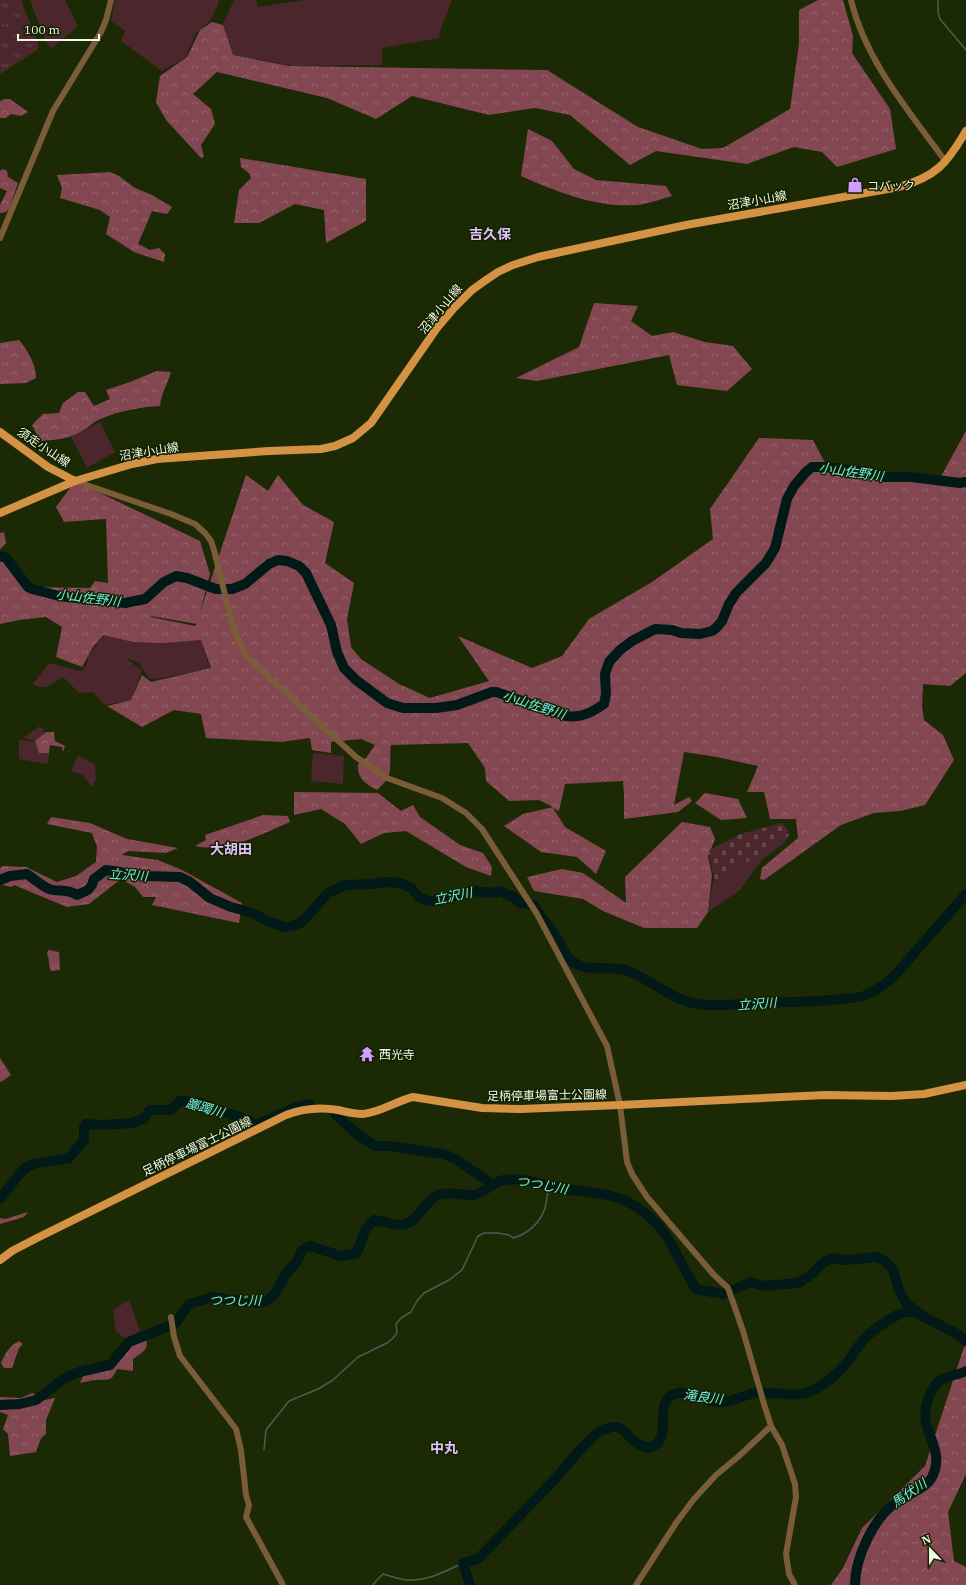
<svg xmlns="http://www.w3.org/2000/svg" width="966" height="1585" font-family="'IBM Plex Serif','Noto Sans JP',serif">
<defs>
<pattern id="forest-crowns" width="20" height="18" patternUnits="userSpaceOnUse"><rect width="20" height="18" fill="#834752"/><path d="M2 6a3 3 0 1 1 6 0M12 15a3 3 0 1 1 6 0" fill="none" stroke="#95626b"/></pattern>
<pattern id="cemetery-stones" width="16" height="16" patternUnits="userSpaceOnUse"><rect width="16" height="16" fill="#4b262d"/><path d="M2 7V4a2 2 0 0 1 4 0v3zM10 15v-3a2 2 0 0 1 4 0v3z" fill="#65464b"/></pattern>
<pattern id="park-tufts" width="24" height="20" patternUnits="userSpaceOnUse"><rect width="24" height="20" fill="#4b262d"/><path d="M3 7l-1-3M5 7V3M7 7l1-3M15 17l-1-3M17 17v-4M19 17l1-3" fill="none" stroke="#65464b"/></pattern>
</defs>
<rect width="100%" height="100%" fill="#1b2a04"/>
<path fill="#4b262d" d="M 30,0 L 65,0 L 78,26 L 52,48 L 46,42 Z
M 115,0 L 218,0 L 219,2 L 211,20 L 196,33 L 185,58 L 162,71 L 121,41 L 125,31 L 111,21 Z
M 234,0 L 256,0 L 258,7 L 304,0 L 452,0 L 439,34 L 440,38 L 382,48 L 382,65 L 293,66 L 233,55 L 222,27 Z
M 100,422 L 115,452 L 87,468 L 71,437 Z
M 103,635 L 133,642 L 201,640 L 210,669 L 156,679 L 149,678 L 139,663 L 125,657 L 142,671 L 131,700 L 104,705 L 93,692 L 79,693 L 63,677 C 53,683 45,692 33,684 L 49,663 L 81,671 L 86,666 L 89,655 L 97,645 L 99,645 L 96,643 Z
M 40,726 L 43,729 L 44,733 L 36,741 L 23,738 Z
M 19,740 L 36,742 L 39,753 L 49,753 L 48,764 L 19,759 Z
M 313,753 L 344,756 L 343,784 L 311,781 Z
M 78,755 L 95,765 L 96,779 L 92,787 L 83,775 L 71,771 Z
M 787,834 L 789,834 L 785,842 L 761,861 L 740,890 L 708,912 L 713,881 Z
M 129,1300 L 140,1331 L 127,1340 L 116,1331 L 113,1310 Z"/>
<path fill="url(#forest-crowns)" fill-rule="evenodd" d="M 818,0 L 843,0 L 853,36 L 852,53 L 890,109 L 896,149 L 837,167 L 822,152 L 794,147 L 747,164 L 656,151 L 630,165 L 570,115 L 535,108 L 489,115 L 412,96 L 376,119 L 327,98 L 217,72 L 193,94 L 211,109 L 215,124 L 201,145 L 204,157 L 201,158 L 166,120 L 156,102 L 160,76 L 187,57 L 200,30 L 212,22 L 223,25 L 233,55 L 289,66 L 547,70 L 638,127 L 702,149 L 723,148 L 790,109 L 799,43 L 799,10 Z
M 5,99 L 10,99 L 28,112 L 21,116 L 11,114 L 6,118 L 0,118 L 0,101 Z
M 528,129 L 552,141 L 574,169 L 596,180 L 666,186 L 672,196 C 661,199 648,204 637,205 C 597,208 557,192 521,176 Z
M 240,158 L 366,179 L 366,221 L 326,243 L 324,210 L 295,204 L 259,223 L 234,223 L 239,190 L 251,178 L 249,173 L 241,167 Z
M 3,169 L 7,171 L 8,177 L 18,183 L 9,209 L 6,212 L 0,213 L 0,205 L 7,191 L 0,188 L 0,171 Z
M 110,172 L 119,176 L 135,188 L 152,195 L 172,207 L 167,214 L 152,211 L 138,244 L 150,250 L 159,248 L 165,254 L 164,262 L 134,252 L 106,234 L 110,217 L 100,210 L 60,198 L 62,188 L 57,175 Z
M 594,303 L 638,306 L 631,321 L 652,336 L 673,332 L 705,342 L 733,346 L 752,369 L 727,391 L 677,385 L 669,355 L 537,381 L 516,378 L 579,347 Z
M 19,340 C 28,351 36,364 36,378 L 26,383 L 0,384 L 0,343 Z
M 157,371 L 171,372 C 168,383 161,394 160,406 C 140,407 119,411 100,419 C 93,422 88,428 82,431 C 70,439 54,440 40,441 L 32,425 L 43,414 L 59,413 L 63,403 L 78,392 L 85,392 L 94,406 L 110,399 L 106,390 L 130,382 Z
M 966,431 L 966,673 L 950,686 L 923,684 L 922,707 L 924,720 L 943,735 L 954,760 L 925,805 L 900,811 L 874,813 L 841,825 L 764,880 L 760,879 L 762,868 L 798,838 L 796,819 L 770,819 L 764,792 L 747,792 L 758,766 L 717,757 L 684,752 L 674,805 L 689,797 L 692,801 L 678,812 L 624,819 L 624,794 L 623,781 L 565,784 L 559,811 L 553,808 L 565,827 L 606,851 L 596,874 L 577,857 L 541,852 L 504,826 L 523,814 L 553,807 L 539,800 L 509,801 L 486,781 L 485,768 L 468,743 L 391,745 C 389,755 392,769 388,778 C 385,782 380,787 377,790 C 365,784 357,778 358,764 L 366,758 L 375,745 L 361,739 L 331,742 L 331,753 L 312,750 L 310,738 L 281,742 L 206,738 L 201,714 L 174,710 L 142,727 L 107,706 L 131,700 L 142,675 L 151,682 L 211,668 L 201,640 L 163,643 L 133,642 L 103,635 L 93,647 L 82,667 L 56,657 L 62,627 L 46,617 L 19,620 L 0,624 L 0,560 L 11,564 L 28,587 L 90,588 L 95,581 L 108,583 L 106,519 L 64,522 L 56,507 L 75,481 L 200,541 L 210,574 L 200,612 L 246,475 L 268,491 L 278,475 L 303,505 L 334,522 L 325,563 L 354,583 L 347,619 L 351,647 L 361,659 L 399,684 L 430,698 L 489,681 L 458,636 L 532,668 L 562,656 L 589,619 L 652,582 L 713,539 L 710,509 L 759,438 L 813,440 L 832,476 L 877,475 L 939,480 ZM 151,617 L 151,616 L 197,624 L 195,626 Z
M 4,532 L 6,543 L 0,549 L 0,533 Z
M 46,732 L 54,732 L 55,741 L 65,746 L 63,752 L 62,747 L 50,745 L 49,753 L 39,753 L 35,741 Z
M 294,792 L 378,793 L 401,811 L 413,805 L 420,817 L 460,845 L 483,853 L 492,867 L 491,876 L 466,867 L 406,831 L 384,833 L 361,844 L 345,824 L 321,809 L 294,815 Z
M 705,793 L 738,799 L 747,818 L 721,820 L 695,803 Z
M 263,815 L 288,816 L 290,822 C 261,834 228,853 195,846 L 206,840 L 205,835 Z
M 51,817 L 90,823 L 127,839 L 178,848 L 166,853 L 128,851 L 122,855 L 158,860 L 182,870 L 242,903 L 239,923 L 152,905 L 156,897 L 143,897 L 135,887 L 121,879 L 89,904 L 67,907 L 14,885 L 11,887 L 0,884 L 0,868 L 3,866 L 26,867 L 57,882 L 76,876 L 96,862 L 97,847 L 92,833 L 47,824 Z
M 682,822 L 710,827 L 715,839 L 708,856 L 712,875 L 708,912 L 697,928 L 644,928 L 603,911 L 583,899 L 534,891 L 527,877 L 562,869 L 583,873 L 626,903 L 625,877 Z
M 48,950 L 59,952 L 60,970 L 51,971 C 48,965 50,960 47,954 Z
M 0,1058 L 11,1075 L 1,1082 L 0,1081 Z
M 28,1212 L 24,1217 L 0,1224 L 0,1218 L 5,1219 Z
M 146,1339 C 149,1351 142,1352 133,1359 L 133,1371 L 117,1369 C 111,1382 110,1379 97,1380 C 91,1380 86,1382 80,1383 L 84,1374 L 114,1358 L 127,1343 Z
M 19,1341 L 23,1344 L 19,1348 L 12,1368 L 4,1368 L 1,1363 C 5,1354 9,1346 19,1341 Z
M 966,1346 L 966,1474 L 948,1512 L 954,1561 L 966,1567 L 966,1585 L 831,1585 L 843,1568 L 862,1528 L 925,1466 L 964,1347 Z
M 32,1393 L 45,1400 L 55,1398 L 46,1420 L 46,1434 L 41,1438 L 36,1452 L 10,1456 L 8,1434 L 3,1429 L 8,1415 L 0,1412 L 0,1397 L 21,1398 Z"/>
<path fill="url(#cemetery-stones)" d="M 782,823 L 788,830 L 789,836 L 715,881 L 708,851 L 740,834 Z"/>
<path fill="url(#park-tufts)" d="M 0,0 L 22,0 L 23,6 L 39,46 L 37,50 L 0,74 Z"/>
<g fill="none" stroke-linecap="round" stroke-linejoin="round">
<path stroke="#485d55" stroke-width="1.5" d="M 938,0 L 938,12 L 940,19 L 966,50
M 264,1450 L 266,1430 L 289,1401 L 318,1389 L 333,1380 L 358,1357 L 387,1343 L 393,1338 L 397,1333 L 396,1324 L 401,1318 L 411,1312 L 417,1301 L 424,1293 L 449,1280 L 462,1270 L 478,1236 L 484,1233 L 498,1233 L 509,1235 L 513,1238 C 528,1234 540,1223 545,1208 C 548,1200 545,1193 551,1187
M 373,1585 L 376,1581 L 383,1574 C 391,1576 400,1580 408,1580 C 428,1581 446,1571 463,1563"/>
<path stroke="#011a18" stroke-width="10" d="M 0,556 L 6,558 L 28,587 L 32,589 L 59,596 L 125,603 L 145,599 L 164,582 L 176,576 L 187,578 L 216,589 L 232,589 L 245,584 L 269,564 L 278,560 L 287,561 L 299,566 L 306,573 L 331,625 L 337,652 L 344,668 L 356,680 L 387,703 L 403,708 L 436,708 L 457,705 L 492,692 L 496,692 L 566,716 C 581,718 591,713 604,704 L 606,694 L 605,674 L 609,662 L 620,650 L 632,641 L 655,629 L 672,630 L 681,633 L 700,634 L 712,631 L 717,627 L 722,621 L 729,604 L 736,593 L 766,563 L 775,548 L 787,499 L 794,486 L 806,472 L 812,467 L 824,467 L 863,471 L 885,477 L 911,477 L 960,483 L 966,482
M 0,880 L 10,876 L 27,874 C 34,879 41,885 49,889 C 58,893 64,887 77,895 L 88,890 L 92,885 L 94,879 L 106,870 L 146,876 L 180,877 L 190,882 L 210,898 L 231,907 L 253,913 L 267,921 L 285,927 L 292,926 L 302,922 L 328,893 L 345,885 L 373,884 L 384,882 L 401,883 L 411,888 L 420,898 L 428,901 L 438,901 L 474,891 L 491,893 L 501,891 L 509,896 L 513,896 L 520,903 L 534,905 C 539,916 548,925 555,935 C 561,944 564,956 573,962 C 586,972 611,966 626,970 C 652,979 668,999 697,1004 C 718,1007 740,1004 761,1003 C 784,1002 807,1002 831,1000 C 841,999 854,999 864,996 C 876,991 887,983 896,974 L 966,894
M 336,1115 L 357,1134 L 375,1146 L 388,1146 L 444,1154 L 457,1160 L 492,1184
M 0,1199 L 23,1170 L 32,1164 L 69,1158 L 84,1140 L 84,1127 L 86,1124 L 103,1125 L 132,1123 L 143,1119 L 150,1110 L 171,1110 L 180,1101 L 200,1103 L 247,1120 L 256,1125 L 294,1108 L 309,1104
M 0,1405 L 20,1404 L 36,1400 L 65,1378 L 79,1372 L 110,1365 L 129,1342 L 176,1323 L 189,1304 L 213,1297 L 240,1301 L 258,1303 L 266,1301 L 274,1295 L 286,1274 L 298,1260 L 302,1250 L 310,1246 L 341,1256 L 357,1253 L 365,1230 L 374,1220 C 382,1221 390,1224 398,1225 C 418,1226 422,1202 438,1195 C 449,1191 462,1196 474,1195 C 485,1193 492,1182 504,1180 C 523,1177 539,1184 557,1188 C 572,1191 587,1191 602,1194 C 622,1197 641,1208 655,1222 C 670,1236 683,1269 696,1289 L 723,1294 L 751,1282 L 764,1286 L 799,1283 L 813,1273 L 824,1262 L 833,1258 L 845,1260 L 877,1257 L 886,1262 L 893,1269 L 899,1290 L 906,1303 L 924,1317 L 959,1335 L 966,1341
M 470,1585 L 463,1563 L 478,1559 L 557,1477 L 578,1452 L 598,1432 L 611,1427 L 617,1427 L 624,1431 L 633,1440 L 640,1445 L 648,1448 C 676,1441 652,1407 672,1395 C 685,1388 703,1400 716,1402 C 730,1404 741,1396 754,1393 C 771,1390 789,1398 806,1393 C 820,1388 835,1377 845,1365 C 851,1358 855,1350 861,1343 C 870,1331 891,1317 905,1312 C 909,1311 913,1312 917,1313
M 855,1585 C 855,1558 874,1516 898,1501 C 908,1494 927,1488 932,1477 C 943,1455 930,1442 926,1422 C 923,1409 929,1392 938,1382 C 946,1375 957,1376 966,1371"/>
<path stroke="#7b5c39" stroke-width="6" d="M 851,0 C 866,62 909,111 946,162
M 0,238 L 53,111 L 101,32 L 106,20 L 111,0
M 75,481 L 171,514 L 195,524 L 205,533 L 211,541 L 214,550 L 232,623 L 238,640 L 248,658 L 356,757 L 387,778 L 442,798 L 466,813 L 482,829 L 537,914 L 607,1046 L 620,1105 L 627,1162 L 632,1174 L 647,1197 L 714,1275 L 728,1288 L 743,1331 L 764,1404 L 771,1426 L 782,1445 L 795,1484 L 796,1497 L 786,1554 L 789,1574 L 795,1585
M 171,1317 L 174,1337 L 180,1356 L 236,1429 L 241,1450 L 246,1495 L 249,1505 L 246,1517 L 283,1585
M 636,1585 L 676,1523 L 694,1499 L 716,1475 L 739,1456 L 771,1426"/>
<path stroke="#d39244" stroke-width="8" d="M 0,432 L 48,467 L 75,481
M 0,513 L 75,481 L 132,464 L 157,459 L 269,451 L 321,449 L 335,446 L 353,438 L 371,423 L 437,328 L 454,308 L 472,290 L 486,280 L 498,272 L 513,265 L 538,257 L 686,225 L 899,187 C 935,177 947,164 966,131
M 0,1260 L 12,1251 L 37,1238 L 286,1115 C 304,1108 320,1107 338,1110 C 346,1112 355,1114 363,1114 C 382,1112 396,1101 413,1097 L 482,1108 L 520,1109 L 620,1105 L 825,1095 L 892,1096 L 924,1094 L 966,1085"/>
</g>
<defs>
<symbol id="shop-bare" viewBox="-9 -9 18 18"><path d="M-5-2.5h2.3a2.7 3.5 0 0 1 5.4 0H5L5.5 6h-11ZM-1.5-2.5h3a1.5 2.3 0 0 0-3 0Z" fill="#d19dfe" stroke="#122000" stroke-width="2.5" paint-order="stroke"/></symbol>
<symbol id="temple-bare" viewBox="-9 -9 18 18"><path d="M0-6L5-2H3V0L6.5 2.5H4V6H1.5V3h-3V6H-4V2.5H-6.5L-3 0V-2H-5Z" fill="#d19dfe" stroke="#122000" stroke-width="2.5" paint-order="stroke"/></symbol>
</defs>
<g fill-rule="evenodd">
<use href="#shop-bare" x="844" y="174" width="22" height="22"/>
<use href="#temple-bare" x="356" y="1043" width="22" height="22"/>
</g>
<g text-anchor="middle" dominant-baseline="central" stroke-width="3" stroke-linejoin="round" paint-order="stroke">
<g font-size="12" fill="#effae3" stroke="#122000" text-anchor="start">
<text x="867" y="185">コバック</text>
<text x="379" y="1054">西光寺</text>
</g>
<g font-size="12" fill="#effae3" stroke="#122000">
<text transform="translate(757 200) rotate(-10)">沼津小山線</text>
<text transform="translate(440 309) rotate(-50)">沼津小山線</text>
<text transform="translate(44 447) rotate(34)">須走小山線</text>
<text transform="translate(149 451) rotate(-9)">沼津小山線</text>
<text transform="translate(547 1095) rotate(-1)">足柄停車場富士公園線</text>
<text transform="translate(197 1146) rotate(-26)">足柄停車場富士公園線</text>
</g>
<g font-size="13" font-style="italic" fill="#71eee4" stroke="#122000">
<text transform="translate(851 472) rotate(8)">小山佐野川</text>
<text transform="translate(88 598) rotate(7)">小山佐野川</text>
<text transform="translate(534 705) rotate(18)">小山佐野川</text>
<text transform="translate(128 875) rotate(4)">立沢川</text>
<text transform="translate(453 896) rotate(-11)">立沢川</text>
<text transform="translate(757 1004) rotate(-4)">立沢川</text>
<text transform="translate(205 1108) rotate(16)">躑躅川</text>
<text transform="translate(542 1185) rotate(10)">つつじ川</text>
<text x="235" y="1300">つつじ川</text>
<text transform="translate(703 1397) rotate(7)">滝良川</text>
<text transform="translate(909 1493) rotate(-35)">馬伏川</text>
</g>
<g font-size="14" font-weight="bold" fill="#dfc2f9" stroke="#122000">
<text x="490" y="234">吉久保</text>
<text x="231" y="849">大胡田</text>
<text x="444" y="1448">中丸</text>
</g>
</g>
<g transform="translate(930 1549) rotate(338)" stroke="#122000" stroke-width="3" paint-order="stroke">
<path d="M0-3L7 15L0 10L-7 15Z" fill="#effae3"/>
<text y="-6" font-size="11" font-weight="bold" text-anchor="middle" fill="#effae3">N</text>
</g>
<path d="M18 34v6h81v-6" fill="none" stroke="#effae3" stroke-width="2"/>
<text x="24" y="34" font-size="12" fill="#effae3" stroke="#122000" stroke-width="3" paint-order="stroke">100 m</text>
</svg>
